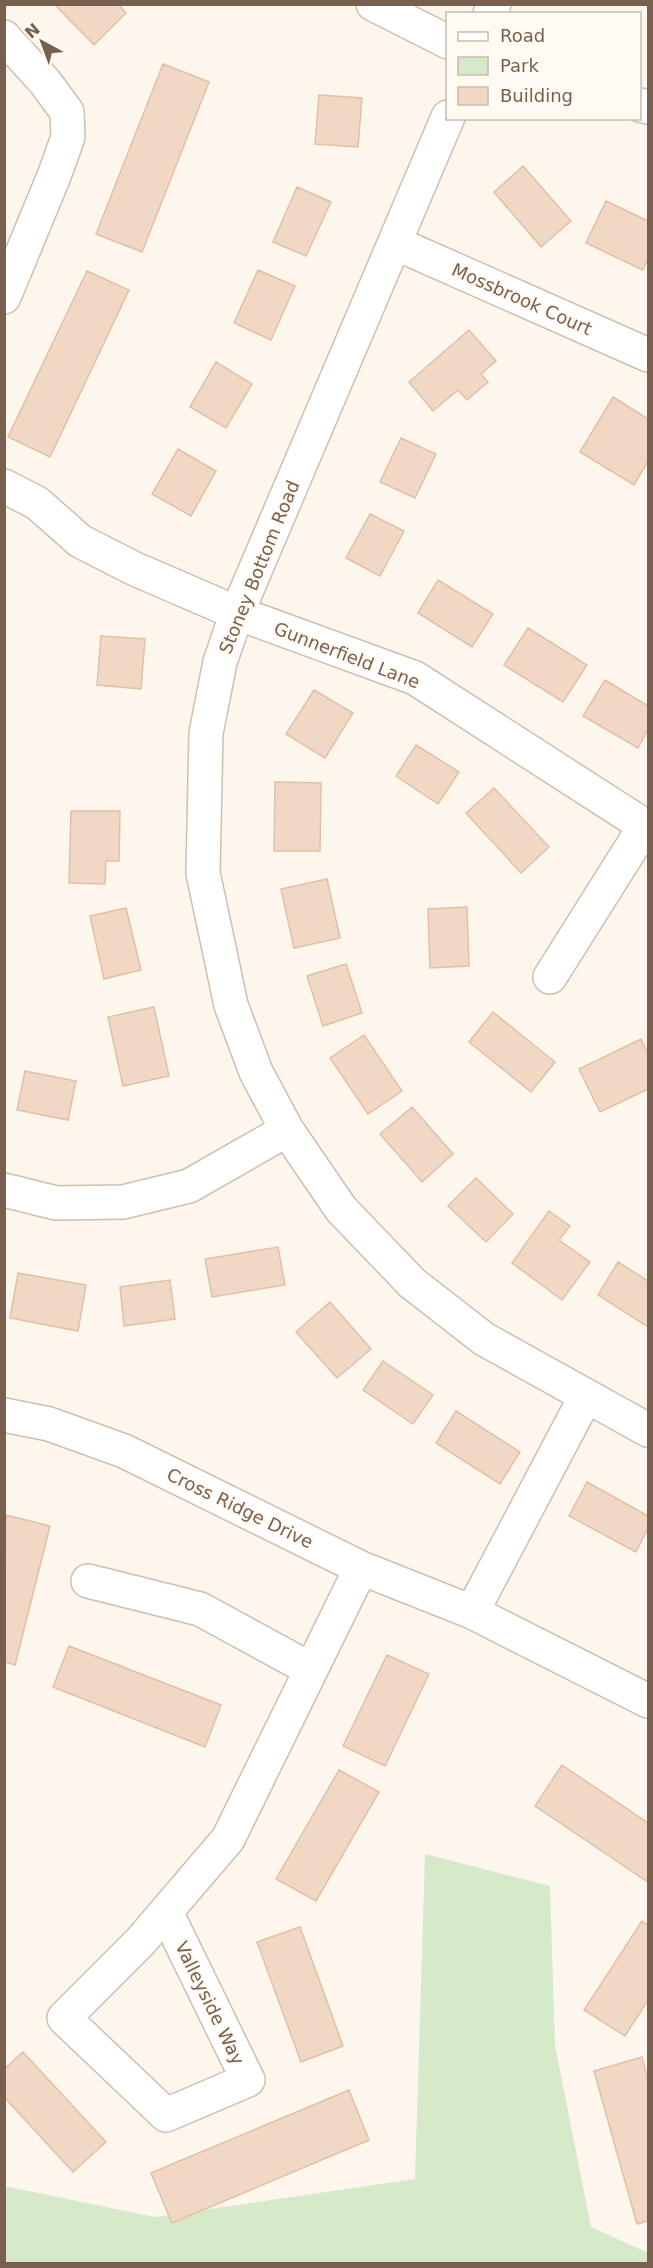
<svg xmlns="http://www.w3.org/2000/svg" width="653" height="2268" font-family="'DejaVu Sans',sans-serif">
<rect width="100%" height="100%" fill="#fcf6ec"/>
<path fill="#d6eaca" d="M 425,1854 L 550,1886 L 555,2045 L 591,2227 L 648,2253 L 648,2263 L 5,2263 L 4,2186 L 155,2217 L 415,2179 Z"/>
<path fill="#f1d8c4" stroke="#e3bfa5" stroke-width="1.5" d="M 54,4 L 118,4 L 126,13 L 94,45 Z
M 163,64 L 209,82 L 142,252 L 96,234 Z
M 319,95 L 362,98 L 358,147 L 315,144 Z
M 523,166 L 571,221 L 541,247 L 494,192 Z
M 297,187 L 331,202 L 306,256 L 273,242 Z
M 606,201 L 648,221 L 648,258 L 643,270 L 586,243 Z
M 258,270 L 295,286 L 271,340 L 234,323 Z
M 87,271 L 129,290 L 50,457 L 8,437 Z
M 469,330 L 496,361 L 481,374 L 488,382 L 467,400 L 458,390 L 433,411 L 409,382 Z
M 216,362 L 252,384 L 226,428 L 190,407 Z
M 613,397 L 648,419 L 648,461 L 634,485 L 580,452 Z
M 401,438 L 436,454 L 415,498 L 380,482 Z
M 178,449 L 216,471 L 191,516 L 152,494 Z
M 370,514 L 404,531 L 380,576 L 346,558 Z
M 438,580 L 493,614 L 472,647 L 418,613 Z
M 528,628 L 587,665 L 563,702 L 504,665 Z
M 101,636 L 145,639 L 141,689 L 97,685 Z
M 605,680 L 648,706 L 648,729 L 638,748 L 583,716 Z
M 314,690 L 353,713 L 325,758 L 286,734 Z
M 416,745 L 459,772 L 438,804 L 396,776 Z
M 275,782 L 321,783 L 320,851 L 274,851 Z
M 494,788 L 549,847 L 521,873 L 466,813 Z
M 71,811 L 120,811 L 119,861 L 106,861 L 105,884 L 69,883 Z
M 327,879 L 340,938 L 294,948 L 281,889 Z
M 467,907 L 469,966 L 430,968 L 428,909 Z
M 126,908 L 141,970 L 104,979 L 90,916 Z
M 346,964 L 362,1013 L 323,1026 L 307,976 Z
M 154,1007 L 169,1076 L 123,1086 L 108,1017 Z
M 493,1012 L 555,1062 L 531,1092 L 469,1042 Z
M 364,1035 L 402,1091 L 368,1114 L 330,1058 Z
M 641,1039 L 648,1054 L 648,1089 L 600,1112 L 579,1069 Z
M 25,1071 L 76,1081 L 68,1120 L 17,1110 Z
M 412,1107 L 453,1154 L 422,1182 L 380,1134 Z
M 476,1178 L 513,1214 L 486,1242 L 448,1206 Z
M 549,1211 L 570,1226 L 559,1240 L 590,1262 L 562,1300 L 512,1263 Z
M 278,1247 L 285,1285 L 212,1297 L 205,1259 Z
M 618,1262 L 648,1281 L 648,1327 L 598,1295 Z
M 18,1273 L 86,1285 L 78,1331 L 10,1318 Z
M 170,1280 L 175,1319 L 124,1326 L 120,1287 Z
M 330,1302 L 371,1349 L 337,1378 L 296,1332 Z
M 383,1361 L 433,1395 L 413,1424 L 363,1390 Z
M 456,1411 L 520,1452 L 500,1484 L 436,1443 Z
M 587,1482 L 648,1516 L 648,1528 L 636,1552 L 569,1516 Z
M 6,1515 L 50,1526 L 15,1665 L 4,1662 Z
M 69,1646 L 221,1705 L 205,1747 L 53,1687 Z
M 387,1655 L 429,1674 L 385,1766 L 343,1746 Z
M 562,1765 L 648,1823 L 648,1882 L 535,1806 Z
M 339,1770 L 379,1792 L 316,1901 L 276,1879 Z
M 642,1921 L 648,1925 L 648,2000 L 625,2036 L 584,2010 Z
M 300,1927 L 343,2046 L 301,2062 L 257,1942 Z
M 23,2052 L 106,2142 L 73,2172 L 4,2097 L 4,2069 Z
M 642,2057 L 648,2081 L 648,2221 L 637,2224 L 594,2071 Z
M 349,2090 L 369,2140 L 172,2223 L 151,2173 Z"/>
<g fill="none" stroke-linecap="round" stroke-linejoin="round">
<defs>
<path id="minor" d="M 373,4 L 448,42
M 490,14 L 494,4
M 4,37 L 45,82 L 67,112 L 68,137 L 54,176 L 4,297
M 640,105 L 648,107
M 448,117 L 237,613 L 220,662 L 206,733 L 203,873 L 231,1005 L 256,1072 L 287,1130 L 341,1209 L 412,1283 L 484,1339 L 648,1430
M 395,243 L 648,355
M 4,486 L 37,503 L 80,541 L 135,569 L 237,613 L 415,678 L 648,828
M 550,977 L 645,826
M 4,1190 L 56,1203 L 123,1202 L 189,1186 L 287,1130
M 4,1415 L 49,1424 L 124,1451 L 361,1568 L 472,1612 L 648,1701
M 88,1581 L 200,1609 L 310,1669
M 472,1612 L 586,1396
M 166,1912 L 248,2080 L 166,2115 L 64,2018 L 140,1942 L 228,1839 L 361,1568"/>
</defs>
<use href="#minor" stroke="#cfbfb0" stroke-width="36"/>
<use href="#minor" stroke="#fff" stroke-width="33"/>
</g>
<g text-anchor="middle" dominant-baseline="central" stroke-width="4.5" stroke-linejoin="round" paint-order="stroke">
<g font-size="18" fill="#785f4e" stroke="#fffaf2">
<text transform="translate(522 299) rotate(24)">Mossbrook Court</text>
<text transform="translate(259 567) rotate(-68)">Stoney Bottom Road</text>
<text transform="translate(347 655) rotate(21)">Gunnerfield Lane</text>
<text transform="translate(240 1508) rotate(26)">Cross Ridge Drive</text>
<text transform="translate(210 2003) rotate(64)">Valleyside Way</text>
</g>
</g>
<rect width="653" height="2268" fill="none" stroke="#785f4e" stroke-width="12"/>
<rect x="446" y="12" width="195" height="108" fill="#fffaf2" stroke="#c9bcb0" stroke-width="1.5"/>
<rect x="458" y="32" width="30" height="9" fill="#ffffff" stroke="#c9bcb0" stroke-width="1.5"/>
<text x="500" y="42" font-size="18" fill="#785f4e">Road</text>
<rect x="458" y="57" width="30" height="18" fill="#d6eaca" stroke="#c9bcb0" stroke-width="1.5"/>
<text x="500" y="72" font-size="18" fill="#785f4e">Park</text>
<rect x="458" y="87" width="30" height="18" fill="#f1d8c4" stroke="#c9bcb0" stroke-width="1.5"/>
<text x="500" y="102" font-size="18" fill="#785f4e">Building</text>
<g transform="translate(42 42) rotate(319)" stroke="#fffaf2" stroke-width="4.5" paint-order="stroke">
<path d="M0-4.5L10 22L0 15L-10 22Z" fill="#785f4e"/>
<text y="-9" font-size="16" font-weight="bold" text-anchor="middle" fill="#785f4e">N</text>
</g>
</svg>
